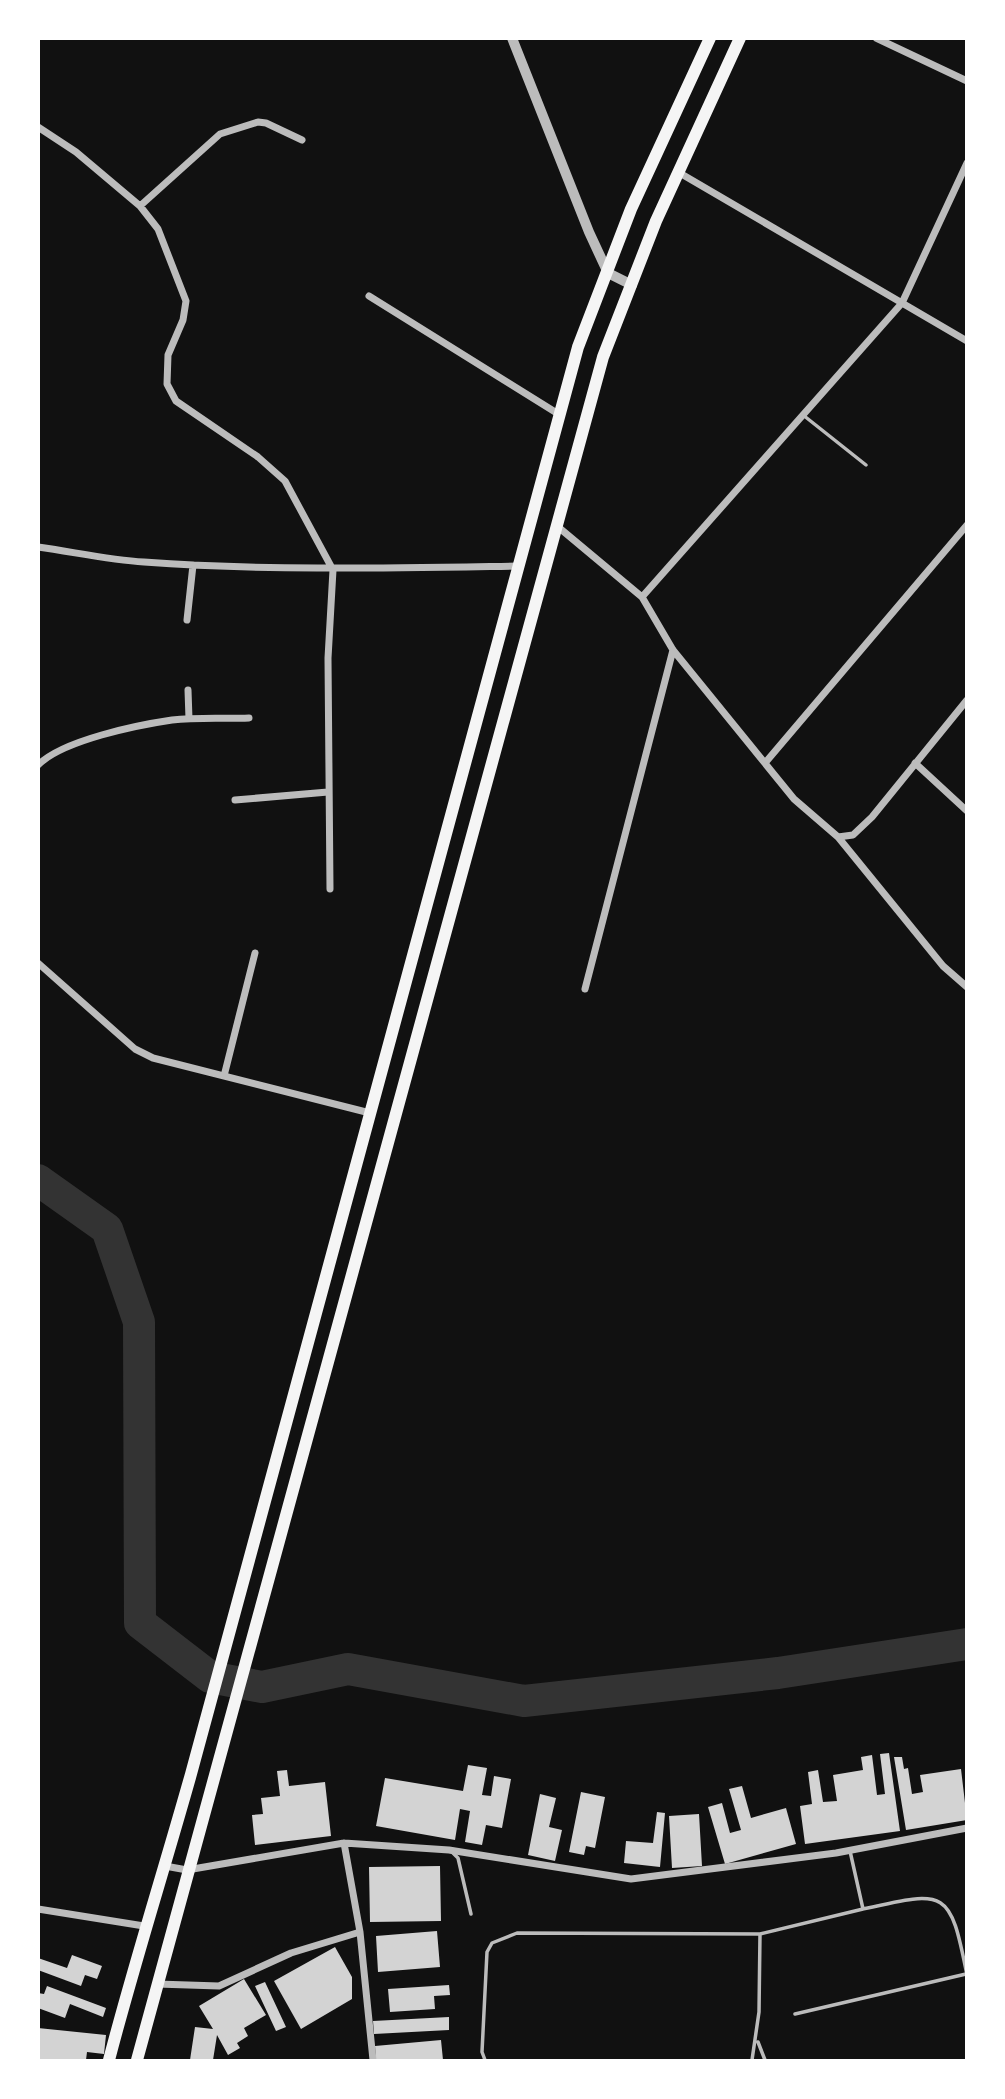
<svg xmlns="http://www.w3.org/2000/svg" width="1005" height="2099" font-family="Rubik,sans-serif">
<rect width="100%" height="100%" fill="#111"/>
<g fill="none" stroke-linecap="round" stroke-linejoin="round">
<path stroke="#333" stroke-width="32" d="M 38,1180 L 107,1229 L 139,1322 L 140,1623 L 210,1677 L 262,1687 L 348,1669 L 524,1701 L 778,1673 L 967,1644"/>
</g>
<path fill="#d3d3d3" d="M 889,1753 L 900,1831 L 805,1844 L 800,1806 L 812,1804 L 808,1772 L 818,1770 L 823,1802 L 837,1801 L 833,1775 L 863,1770 L 861,1757 L 872,1755 L 877,1795 L 885,1794 L 880,1754 Z
M 894,1757 L 902,1757 L 904,1769 L 908,1768 L 912,1794 L 923,1792 L 920,1775 L 961,1769 L 967,1820 L 906,1830 Z
M 468,1765 L 487,1768 L 482,1795 L 491,1796 L 494,1776 L 511,1779 L 502,1828 L 486,1825 L 482,1845 L 465,1842 L 470,1811 L 460,1809 L 455,1840 L 376,1826 L 385,1778 L 463,1791 Z
M 287,1770 L 289,1786 L 325,1782 L 331,1836 L 255,1845 L 252,1815 L 263,1814 L 261,1798 L 280,1796 L 277,1771 Z
M 742,1786 L 751,1818 L 786,1808 L 796,1844 L 725,1864 L 708,1807 L 722,1803 L 730,1833 L 741,1830 L 729,1789 Z
M 581,1792 L 605,1797 L 595,1848 L 586,1846 L 584,1855 L 569,1852 Z
M 540,1794 L 556,1798 L 549,1827 L 562,1830 L 555,1861 L 528,1855 Z
M 657,1812 L 665,1813 L 660,1867 L 624,1863 L 626,1841 L 653,1843 Z
M 699,1814 L 702,1866 L 672,1868 L 669,1816 Z
M 440,1866 L 441,1921 L 370,1922 L 369,1867 Z
M 437,1931 L 440,1967 L 378,1972 L 376,1936 Z
M 335,1947 L 352,1977 L 352,1999 L 301,2029 L 274,1981 Z
M 72,1955 L 102,1966 L 97,1979 L 85,1975 L 81,1986 L 38,1970 L 38,1958 L 67,1968 Z
M 244,1979 L 266,2015 L 244,2028 L 248,2036 L 237,2043 L 240,2048 L 228,2055 L 217,2035 L 213,2060 L 190,2060 L 195,2027 L 213,2029 L 199,2006 Z
M 265,1982 L 286,2027 L 276,2031 L 255,1986 Z
M 449,1985 L 450,1995 L 434,1996 L 435,2009 L 390,2012 L 388,1989 Z
M 47,1986 L 106,2008 L 103,2017 L 70,2004 L 65,2018 L 38,2008 L 38,1993 L 44,1994 Z
M 449,2017 L 449,2030 L 374,2034 L 373,2021 Z
M 38,2028 L 106,2035 L 104,2054 L 87,2052 L 86,2060 L 38,2060 Z
M 441,2040 L 443,2060 L 376,2060 L 375,2046 Z"/>
<g fill="none" stroke-linecap="round" stroke-linejoin="round">
<path stroke="#bcbcbc" stroke-width="3.5" d="M 803,415 L 866,465
M 451,1851 L 458,1858 L 471,1914
M 850,1851 L 863,1909 C 947,1890 950,1889 967,1975
M 795,2014 L 966,1974
M 758,2042 L 765,2060
M 485,2060 L 482,2052 L 487,1952 L 492,1943 L 517,1933 L 760,1934 L 863,1909
M 752,2060 L 759,2012 L 760,1934"/>
<path stroke="#bcbcbc" stroke-width="7" d="M 876,38 L 967,81
M 38,127 L 76,152 L 140,206 L 158,229 L 186,301 L 183,320 L 168,355 L 167,384 L 176,401 L 258,457 L 285,481 L 333,570 L 328,658 L 330,889
M 678,172 L 967,341
M 140,206 L 220,134 L 258,122 L 266,123 L 302,140
M 369,296 L 560,415
M 557,526 L 642,597 L 673,650 L 794,799 L 838,837 L 853,835 L 872,817 L 967,700
M 38,547 C 74,552 109,560 144,562 C 269,571 394,568 519,566
M 642,597 L 902,303 L 967,163
M 187,620 L 193,565
M 188,690 L 189,719
M 765,763 L 967,525
M 915,763 L 967,811
M 38,765 C 63,740 138,725 172,720 C 198,717 224,719 249,718
M 235,800 L 328,792
M 838,837 L 943,966 L 967,987
M 38,963 L 135,1049 L 153,1058 L 370,1113
M 585,989 L 673,650
M 224,1076 L 255,953
M 344,1843 L 360,1932 L 373,2060
M 165,1866 L 187,1870 L 344,1843 L 449,1850 L 631,1879 L 836,1853 L 967,1828
M 38,1909 L 144,1926
M 157,1984 L 219,1986 L 291,1953 L 360,1932"/>
<path stroke="#bcbcbc" stroke-width="10" d="M 512,38 L 589,232 L 608,273 L 632,285"/>
<path stroke="#f5f5f5" stroke-width="12" d="M 109,2060 C 134,1964 164,1870 191,1774 L 578,347 L 631,209 L 710,38
M 137,2060 L 603,357 L 656,221 L 740,38"/>
</g>
<rect width="1005" height="2099" fill="none" stroke="#ffffff" stroke-width="80"/>
</svg>
